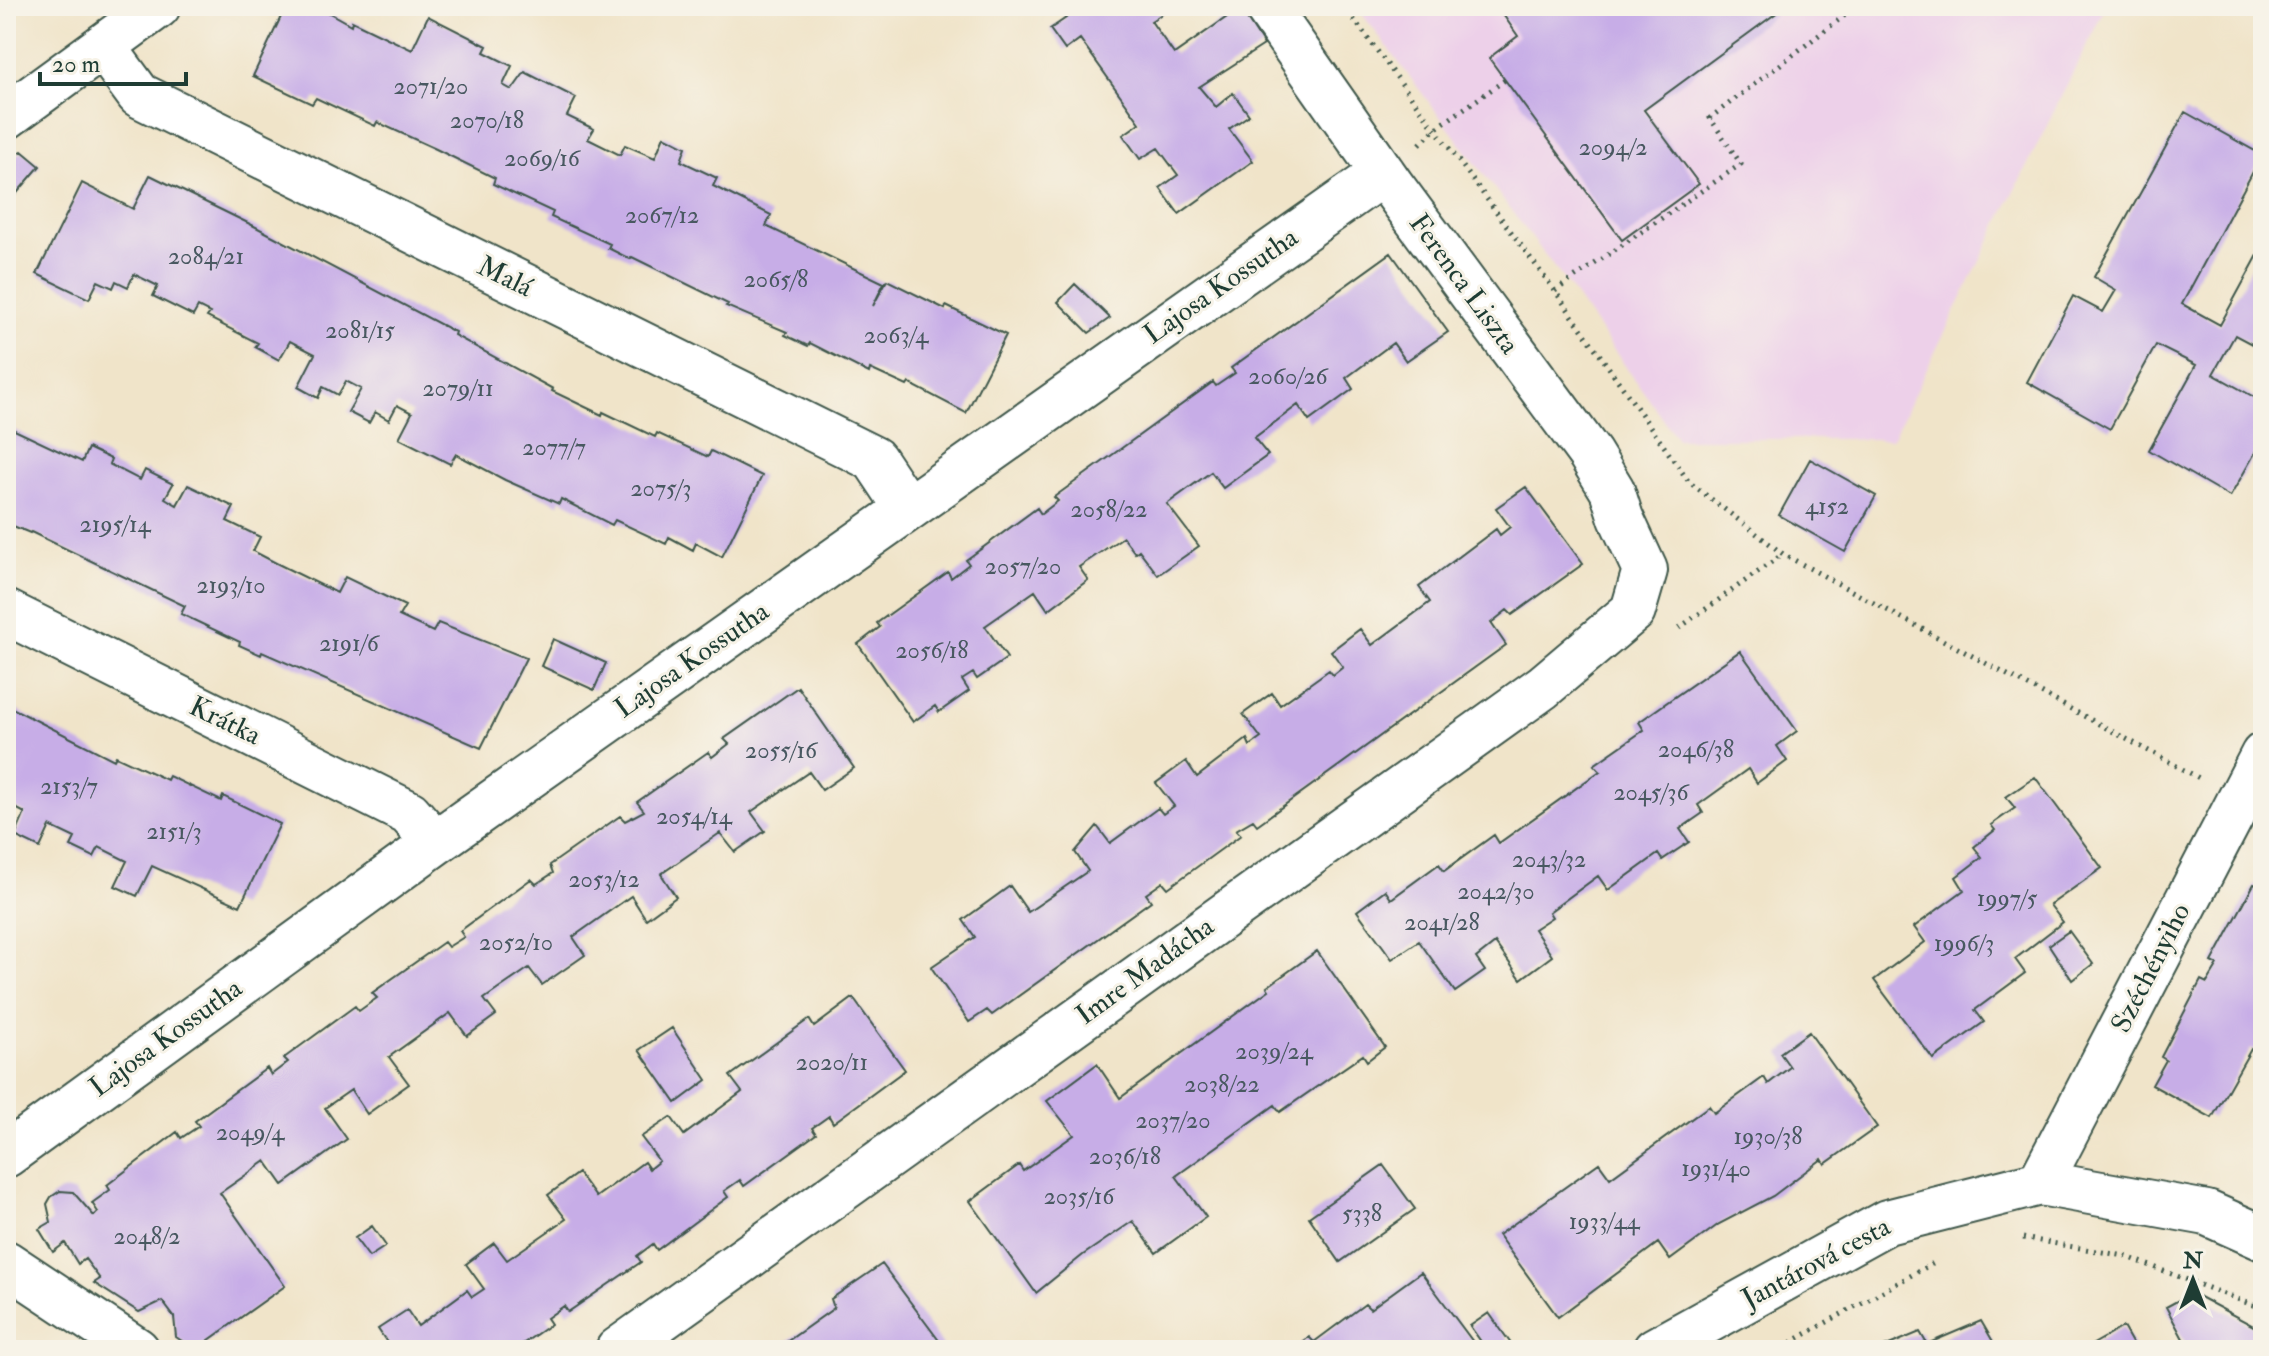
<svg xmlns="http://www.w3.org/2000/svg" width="2269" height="1356" font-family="'IM FELL Double Pica',serif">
<rect width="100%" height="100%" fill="#f7f3e8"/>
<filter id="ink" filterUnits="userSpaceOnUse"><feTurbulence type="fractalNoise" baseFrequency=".0125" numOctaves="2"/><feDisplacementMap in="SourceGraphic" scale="16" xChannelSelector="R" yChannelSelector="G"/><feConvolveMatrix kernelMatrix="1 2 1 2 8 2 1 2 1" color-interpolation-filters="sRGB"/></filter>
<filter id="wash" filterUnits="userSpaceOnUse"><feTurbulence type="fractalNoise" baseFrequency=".006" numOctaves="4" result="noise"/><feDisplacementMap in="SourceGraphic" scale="32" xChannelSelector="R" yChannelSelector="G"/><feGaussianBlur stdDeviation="1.8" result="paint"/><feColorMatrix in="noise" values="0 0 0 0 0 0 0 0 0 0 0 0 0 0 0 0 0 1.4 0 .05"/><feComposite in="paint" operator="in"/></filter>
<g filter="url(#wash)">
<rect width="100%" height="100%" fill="#f0e4c9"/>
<path fill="#edd0e9" d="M 1356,6 L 2106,6 L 1892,439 L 1677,439 L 1567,284 Z"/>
<g id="blocks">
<path fill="#c7ade7" d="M 286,6 L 317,6 L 351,25 L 352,21 L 412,50 L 428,16 L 487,46 L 484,52 L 512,66 L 503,85 L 512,90 L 525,72 L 576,98 L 567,116 L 594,129 L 588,139 L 620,155 L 625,145 L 655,158 L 664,136 L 686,147 L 681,161 L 717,178 L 713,186 L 771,215 L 766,226 L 884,283 L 873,306 L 887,280 L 945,309 L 946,306 L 1006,335 L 966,413 L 909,383 L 907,386 L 870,369 L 869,373 L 810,343 L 808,346 L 785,335 L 787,332 L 726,306 L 728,304 L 632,257 L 630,259 L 608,248 L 610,244 L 551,217 L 553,212 L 493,184 L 495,178 L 436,149 L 377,122 L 375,126 L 316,98 L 312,104 L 253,76 Z
M 1057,6 L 1174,6 L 1151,21 L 1174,54 L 1240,8 L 1264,45 L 1199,87 L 1216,107 L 1233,93 L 1249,115 L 1229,129 L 1253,161 L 1179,214 L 1160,188 L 1178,175 L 1158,148 L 1140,159 L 1123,135 L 1140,123 L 1080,39 L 1065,50 L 1050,29 L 1066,18 Z
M 1497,6 L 1786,6 L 1644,110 L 1699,184 L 1622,240 L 1489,58 L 1518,36 Z
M 2185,112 L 2262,155 L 2182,304 L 2220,325 L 2263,246 L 2263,350 L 2235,335 L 2213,374 L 2263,402 L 2263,439 L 2230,497 L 2149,450 L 2196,365 L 2156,345 L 2110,429 L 2027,382 L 2073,296 L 2103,312 L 2116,290 L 2094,277 Z
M 22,151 L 40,166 L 6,206 L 6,162 Z
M 150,175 L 254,226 L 455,332 L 454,335 L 553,389 L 552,391 L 602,415 L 603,412 L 655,437 L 657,433 L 708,457 L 711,451 L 762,476 L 722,557 L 696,543 L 693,550 L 669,537 L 666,544 L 615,520 L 612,525 L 561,499 L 559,504 L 505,480 L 456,454 L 450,464 L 399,438 L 412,413 L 397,405 L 389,420 L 375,412 L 369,423 L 348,412 L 361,389 L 346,381 L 338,395 L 323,387 L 318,398 L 298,387 L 315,354 L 290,341 L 279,360 L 255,347 L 258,343 L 207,317 L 210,313 L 198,307 L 193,316 L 153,296 L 158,286 L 134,274 L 128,287 L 116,281 L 113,288 L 98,281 L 89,299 L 37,274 L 82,183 L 133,209 Z
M 1391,253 L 1448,332 L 1406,361 L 1393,343 L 1346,378 L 1353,389 L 1309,421 L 1298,405 L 1254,438 L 1268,455 L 1223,488 L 1211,472 L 1167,504 L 1199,546 L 1158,575 L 1139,550 L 1135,553 L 1123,537 L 1079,567 L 1088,580 L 1048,610 L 1035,591 L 985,626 L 1007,658 L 977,679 L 973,673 L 962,680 L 969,691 L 939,712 L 935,706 L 913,722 L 858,644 L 880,627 L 877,623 L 948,572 L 951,578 L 969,564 L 966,560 L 1037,508 L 1041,514 L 1058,501 L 1054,497 L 1213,382 L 1216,386 L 1235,373 L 1231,368 Z
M 1075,284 L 1110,318 L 1089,333 L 1058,302 Z
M 6,426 L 82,462 L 88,448 L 111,459 L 109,464 L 140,480 L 145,470 L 173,484 L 165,498 L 177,505 L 188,485 L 234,507 L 227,521 L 260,537 L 253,551 L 278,564 L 337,593 L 345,577 L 405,606 L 399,616 L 433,632 L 438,623 L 526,658 L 481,748 L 262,652 L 261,655 L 239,645 L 240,642 L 181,614 L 185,606 L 31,532 L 30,533 L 6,523 Z
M 1810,459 L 1876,496 L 1845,552 L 1779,515 Z
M 1526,487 L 1583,564 L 1512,615 L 1507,610 L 1491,623 L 1506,645 L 1257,825 L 1253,820 L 1236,830 L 1241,835 L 1168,888 L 1163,882 L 1146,894 L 1151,901 L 992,1015 L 987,1010 L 969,1022 L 931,967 L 975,937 L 963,920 L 1010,886 L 1028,912 L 1088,871 L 1075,852 L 1097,826 L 1110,843 L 1158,808 L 1163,814 L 1174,806 L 1156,783 L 1186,761 L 1197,777 L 1247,739 L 1250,746 L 1261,738 L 1243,714 L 1272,693 L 1280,705 L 1329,670 L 1333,675 L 1343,667 L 1331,651 L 1360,629 L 1372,645 L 1430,602 L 1419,587 L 1496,529 L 1500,535 L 1510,527 L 1496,508 Z
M 553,639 L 606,663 L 594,690 L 541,666 Z
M 1740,651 L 1797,731 L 1777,746 L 1787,761 L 1757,783 L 1748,769 L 1698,805 L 1703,813 L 1680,829 L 1689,842 L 1662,860 L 1658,854 L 1608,890 L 1598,876 L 1549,912 L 1552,917 L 1534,929 L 1552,956 L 1521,979 L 1495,943 L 1476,958 L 1485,971 L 1455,992 L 1419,941 L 1392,959 L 1357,911 L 1385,890 L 1391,899 L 1439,864 L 1444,871 L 1494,835 L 1499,843 L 1600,771 L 1594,765 L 1644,730 L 1639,722 Z
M 798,687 L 854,768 L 822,790 L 809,772 L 751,812 L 765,831 L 735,852 L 720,833 L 661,874 L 676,897 L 646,919 L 631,896 L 573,937 L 585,955 L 542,985 L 529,968 L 484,999 L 496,1015 L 467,1036 L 450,1013 L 389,1057 L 409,1084 L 367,1114 L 351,1090 L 325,1108 L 347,1139 L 283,1185 L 266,1161 L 220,1193 L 285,1286 L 195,1350 L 176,1337 L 174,1317 L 162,1301 L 139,1312 L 94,1283 L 100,1279 L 85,1259 L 78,1264 L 65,1243 L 53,1252 L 39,1229 L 51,1222 L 47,1204 L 51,1197 L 60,1191 L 73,1192 L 94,1216 L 98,1212 L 92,1203 L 110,1190 L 107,1185 L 177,1132 L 181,1138 L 199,1126 L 195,1121 L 267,1068 L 271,1075 L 288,1062 L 284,1058 L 355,1006 L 359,1011 L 377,998 L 372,993 L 444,942 L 448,947 L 464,937 L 460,931 L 531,879 L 536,884 L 553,873 L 550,865 L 620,816 L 625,821 L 644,811 L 637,802 L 708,752 L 712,757 L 729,744 L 724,739 Z
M 6,705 L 114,760 L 116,756 L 167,780 L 169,776 L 221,801 L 223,796 L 280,824 L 240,906 L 152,866 L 137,896 L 115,886 L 127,861 L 99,847 L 94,857 L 71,846 L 75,838 L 50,826 L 40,848 L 15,836 L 25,813 L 6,803 Z
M 2035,777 L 2102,868 L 2050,905 L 2063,922 L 2015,959 L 2025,973 L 1975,1010 L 1984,1022 L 1933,1059 L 1874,980 L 1925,942 L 1914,927 L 1964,890 L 1956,877 L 1982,857 L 1974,847 L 1995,830 L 1991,825 L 2015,808 L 2006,797 Z
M 2263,881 L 2263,1055 L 2251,1049 L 2212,1118 L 2152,1085 L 2166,1060 L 2161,1057 L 2201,980 L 2207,983 L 2218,965 L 2212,962 L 2254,884 L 2260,886 Z
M 2069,931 L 2093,964 L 2072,980 L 2049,945 Z
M 1317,951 L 1385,1047 L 1367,1061 L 1363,1055 L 1280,1112 L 1275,1105 L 1176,1176 L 1206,1217 L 1156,1253 L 1133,1221 L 1083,1255 L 1036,1293 L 970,1201 L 1019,1165 L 1023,1171 L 1074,1135 L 1047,1101 L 1097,1064 L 1120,1098 L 1269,990 L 1267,987 Z
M 853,998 L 905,1070 L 833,1123 L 829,1116 L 812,1128 L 816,1134 L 744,1186 L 740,1180 L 724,1191 L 728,1197 L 657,1250 L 653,1244 L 637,1256 L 641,1262 L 568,1312 L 564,1306 L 547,1318 L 551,1324 L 514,1350 L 392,1350 L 378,1329 L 407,1310 L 418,1326 L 467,1290 L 472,1297 L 484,1289 L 466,1264 L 494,1243 L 507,1260 L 566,1219 L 548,1195 L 578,1173 L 596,1197 L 644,1162 L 649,1169 L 659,1161 L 641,1137 L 671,1117 L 684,1135 L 742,1092 L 730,1076 L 809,1019 L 814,1027 Z
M 672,1028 L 707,1080 L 676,1103 L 639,1050 Z
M 1809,1032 L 1877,1127 L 1825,1164 L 1822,1159 L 1773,1196 L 1719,1224 L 1670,1260 L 1658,1243 L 1558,1317 L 1498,1235 L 1599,1163 L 1610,1178 L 1709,1106 L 1714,1113 L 1764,1077 L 1768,1084 L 1790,1067 L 1780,1053 Z
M 1383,1165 L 1415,1209 L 1340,1262 L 1309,1217 Z
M 372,1226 L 386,1246 L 369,1257 L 355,1238 Z
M 882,1264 L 943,1346 L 937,1350 L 790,1350 L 785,1343 L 834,1308 L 831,1299 Z
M 1421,1272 L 1479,1350 L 1292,1350 L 1309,1337 L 1314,1342 L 1365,1304 L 1370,1309 Z
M 2192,1293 L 2263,1331 L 2263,1350 L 2189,1350 L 2166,1307 Z
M 1489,1313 L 1514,1348 L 1511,1350 L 1487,1350 L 1470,1326 Z
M 1981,1321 L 1998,1350 L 1877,1350 L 1920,1332 L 1927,1344 Z
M 2123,1327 L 2136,1350 L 2083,1350 Z"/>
</g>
</g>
<g filter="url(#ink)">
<use href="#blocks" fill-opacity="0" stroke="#3e564a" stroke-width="2"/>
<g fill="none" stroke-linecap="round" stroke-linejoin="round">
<defs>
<path id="minor" d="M 103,46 L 139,95 L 874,459 L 906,507
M 6,117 L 158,6
M 6,612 L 409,813 L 435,843
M 6,1155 L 435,843 L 1383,173
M 2040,1183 L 2263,755
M 6,1263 L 137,1350
M 618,1350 L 1543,687 L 1633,611 L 1645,570 L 1621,518 L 1612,490 L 1590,454 L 1392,186 L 1266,6
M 1655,1350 L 1887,1222 L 2040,1183 L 2207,1213 L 2263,1238"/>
</defs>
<use href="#minor" stroke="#3e564a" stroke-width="48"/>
<path stroke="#3e564a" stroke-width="5" stroke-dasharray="2 6" stroke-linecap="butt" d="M 1344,6 L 1555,291 L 1689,482 L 1783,554 L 2199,778
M 1420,144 L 1435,129 L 1505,80
M 1555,291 L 1741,164 L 1710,118 L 1857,6
M 1679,628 L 1783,554
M 2023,1238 L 2125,1256 L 2263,1309
M 1777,1350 L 1937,1261"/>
<use href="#minor" stroke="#fff" stroke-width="44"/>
</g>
</g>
<g text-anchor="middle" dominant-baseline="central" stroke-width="6" stroke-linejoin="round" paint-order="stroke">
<g font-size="24" fill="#495961">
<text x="431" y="86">2071/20</text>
<text x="487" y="120">2070/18</text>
<text x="1613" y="147">2094/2</text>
<text x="542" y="158">2069/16</text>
<text x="662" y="215">2067/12</text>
<text x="206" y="256">2084/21</text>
<text x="776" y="279">2065/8</text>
<text x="360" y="330">2081/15</text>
<text x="896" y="335">2063/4</text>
<text x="1288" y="376">2060/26</text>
<text x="458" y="388">2079/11</text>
<text x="554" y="447">2077/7</text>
<text x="661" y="488">2075/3</text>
<text x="1827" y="506">4152</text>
<text x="1109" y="509">2058/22</text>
<text x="115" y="524">2195/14</text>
<text x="1023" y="566">2057/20</text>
<text x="231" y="585">2193/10</text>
<text x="349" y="643">2191/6</text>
<text x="932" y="650">2056/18</text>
<text x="1696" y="749">2046/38</text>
<text x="781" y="750">2055/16</text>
<text x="69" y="786">2153/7</text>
<text x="1651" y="792">2045/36</text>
<text x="694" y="816">2054/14</text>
<text x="174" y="831">2151/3</text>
<text x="1549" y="859">2043/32</text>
<text x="604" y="879">2053/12</text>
<text x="1496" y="891">2042/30</text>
<text x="2007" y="898">1997/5</text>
<text x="1442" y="922">2041/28</text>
<text x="516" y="942">2052/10</text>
<text x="1964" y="943">1996/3</text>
<text x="1274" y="1051">2039/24</text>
<text x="832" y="1062">2020/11</text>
<text x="1222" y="1084">2038/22</text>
<text x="1173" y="1120">2037/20</text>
<text x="250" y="1132">2049/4</text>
<text x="1768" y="1136">1930/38</text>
<text x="1125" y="1156">2036/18</text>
<text x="1716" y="1168">1931/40</text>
<text x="1079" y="1196">2035/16</text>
<text x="1362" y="1213">5338</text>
<text x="1604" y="1221">1933/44</text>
<text x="147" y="1236">2048/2</text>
</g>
<g font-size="28" fill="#1f3d34" stroke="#f7f3e8">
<text transform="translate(505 277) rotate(26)">Malá</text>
<text transform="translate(1464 284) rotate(54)">Ferenca Liszta</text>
<text transform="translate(1221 286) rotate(-35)">Lajosa Kossutha</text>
<text transform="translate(692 660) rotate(-35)">Lajosa Kossutha</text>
<text transform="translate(225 721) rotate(26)">Krátka</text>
<text transform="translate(2151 968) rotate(-63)">Széchényiho</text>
<text transform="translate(1145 971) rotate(-36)">Imre Madácha</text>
<text transform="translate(166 1038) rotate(-36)">Lajosa Kossutha</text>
<text transform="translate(1816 1263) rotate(-28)">Jantárová cesta</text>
</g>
</g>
<rect width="2269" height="1356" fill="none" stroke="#f7f3e8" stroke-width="32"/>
<g transform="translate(2193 1280)" stroke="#f7f3e8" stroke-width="6" paint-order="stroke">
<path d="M0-6L14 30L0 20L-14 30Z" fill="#1f3d34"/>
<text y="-12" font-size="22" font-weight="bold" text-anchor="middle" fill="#1f3d34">N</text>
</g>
<path d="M40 72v12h146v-12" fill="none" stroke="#1f3d34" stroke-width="4"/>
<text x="52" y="72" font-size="24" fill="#1f3d34" stroke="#f7f3e8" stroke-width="6" paint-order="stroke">20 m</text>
</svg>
